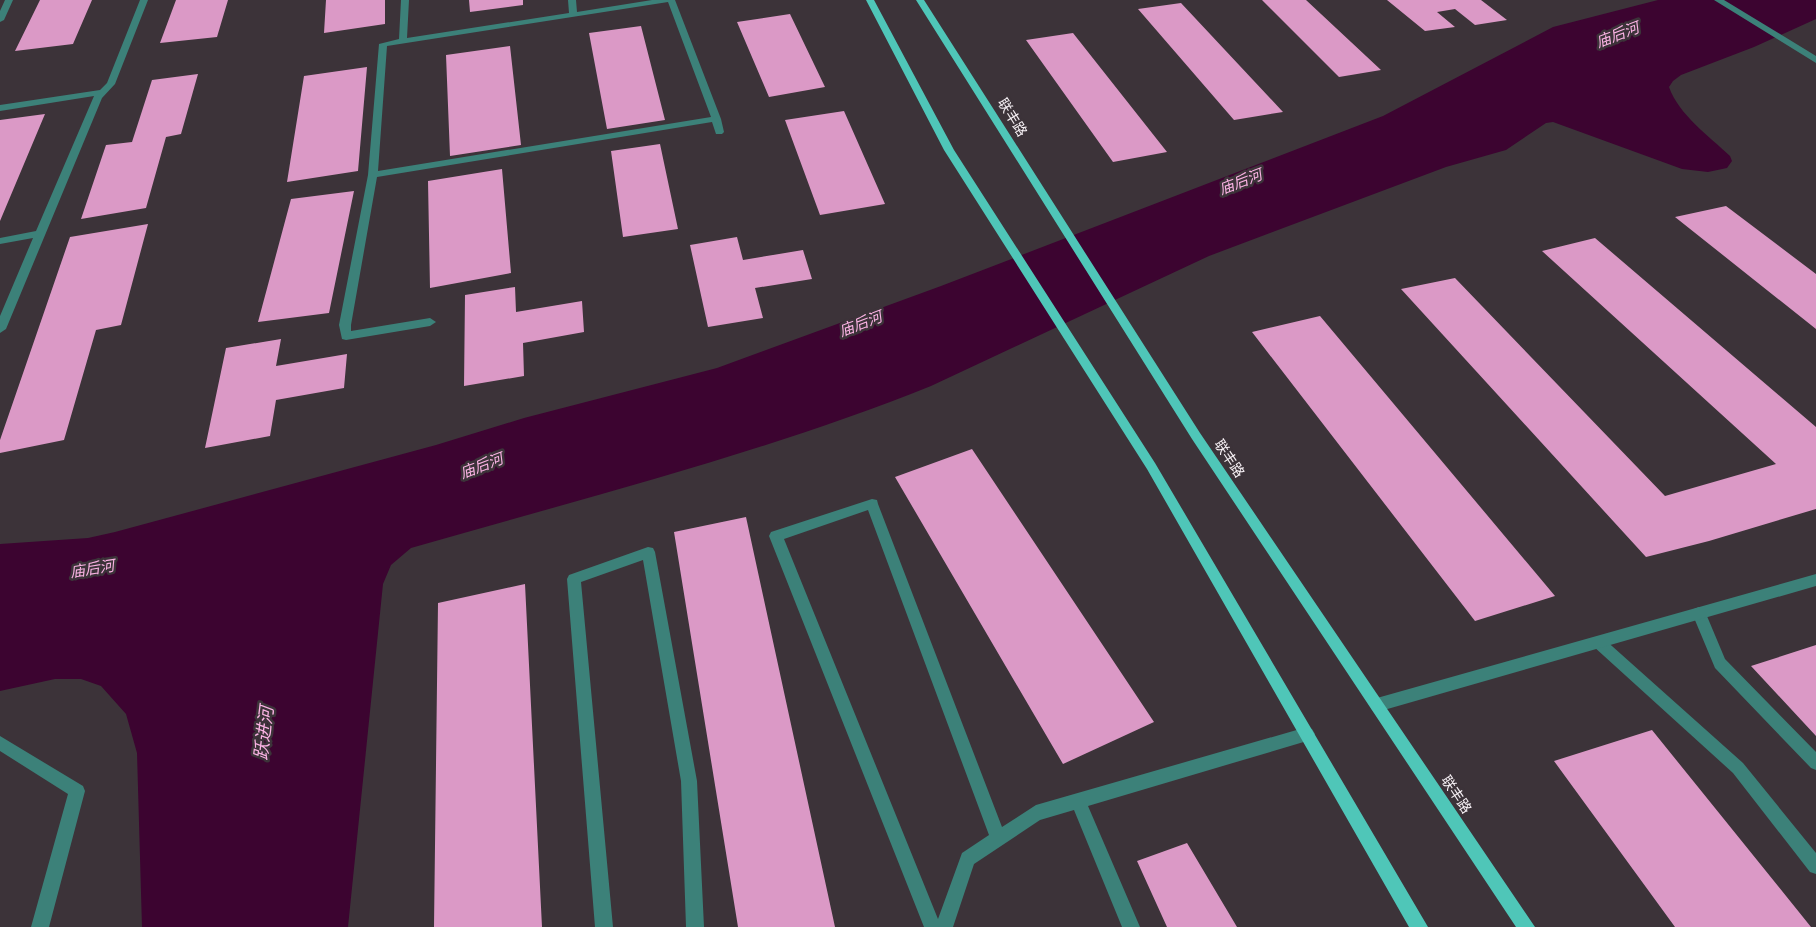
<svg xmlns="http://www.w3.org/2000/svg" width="1816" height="927" font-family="'Noto Sans','Noto Sans SC',sans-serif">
<rect width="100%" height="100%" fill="#3c3339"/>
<path fill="#3c0430" d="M 1658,0 L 1816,0 L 1816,19 L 1754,47 L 1681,75 L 1673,81 L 1669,87 C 1679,115 1709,136 1730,156 L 1732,161 L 1727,168 L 1708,172 L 1682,169 L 1553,122 L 1546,123 L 1506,150 L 1446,167 L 1209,256 L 931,386 C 764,453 584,498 411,548 L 391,565 L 383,584 L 348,927 L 142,927 L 137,753 L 126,714 L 101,686 L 81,679 L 55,679 L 0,691 L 0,544 L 88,538 L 115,532 L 436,445 L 524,418 L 717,368 L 941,286 L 1383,116 L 1553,27 Z"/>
<path fill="#db99c6" d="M 40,0 L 92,0 L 73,44 L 15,51 Z
M 176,0 L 228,0 L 217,37 L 160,43 Z
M 326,0 L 385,0 L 385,24 L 324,33 Z
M 469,0 L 523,0 L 523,5 L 470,12 Z
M 1262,0 L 1306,0 L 1381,70 L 1339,77 Z
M 1387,0 L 1481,0 L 1507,20 L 1475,25 L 1455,9 L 1437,12 L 1455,27 L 1425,31 Z
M 1181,3 L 1283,112 L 1234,120 L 1138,9 Z
M 790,14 L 825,87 L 769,97 L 737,22 Z
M 641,26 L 665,120 L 607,129 L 589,33 Z
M 1073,33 L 1167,152 L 1113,162 L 1026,40 Z
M 510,46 L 521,145 L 450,156 L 446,55 Z
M 367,67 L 358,171 L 287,182 L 304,76 Z
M 198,74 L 181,134 L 166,137 L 146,208 L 81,219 L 106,145 L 132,142 L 152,80 Z
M 844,111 L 885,204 L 820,215 L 785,120 Z
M 45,114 L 0,221 L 0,120 Z
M 660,144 L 678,229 L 623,237 L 611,151 Z
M 502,169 L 511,273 L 430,288 L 428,181 Z
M 354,191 L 329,313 L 258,322 L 291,199 Z
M 1726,206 L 1816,274 L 1816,329 L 1675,217 Z
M 148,224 L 121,325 L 96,330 L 64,440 L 0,453 L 0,440 L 70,237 Z
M 737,237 L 743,260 L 803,250 L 812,279 L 755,288 L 763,318 L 708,327 L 690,245 Z
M 1595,238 L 1816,427 L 1816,509 L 1709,541 L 1646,557 L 1401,289 L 1455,278 L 1665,496 L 1776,464 L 1542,251 Z
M 515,287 L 516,312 L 582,301 L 584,332 L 523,343 L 524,376 L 464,386 L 465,295 Z
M 1320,316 L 1555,596 L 1475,621 L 1252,332 Z
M 281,339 L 276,366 L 347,354 L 344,388 L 276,400 L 270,436 L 205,448 L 226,348 Z
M 972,449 L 1154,722 L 1063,764 L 895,477 Z
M 746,517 L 835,927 L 738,927 L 674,532 Z
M 525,584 L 542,927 L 434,927 L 438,603 Z
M 1816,645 L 1816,736 L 1751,666 Z
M 1652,730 L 1811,927 L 1675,927 L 1554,761 Z
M 1187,843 L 1237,927 L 1167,927 L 1137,861 Z"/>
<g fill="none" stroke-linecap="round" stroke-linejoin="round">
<path fill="#3c8179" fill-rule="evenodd" d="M 5,0 L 13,0 L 4,20 L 0,22 L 0,11 Z
M 140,0 L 148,0 L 115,84 L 102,98 L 6,329 L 0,333 L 0,316 L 33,238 L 0,244 L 0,238 L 36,231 L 94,96 L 0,111 L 0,105 L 100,90 L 107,83 Z
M 401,0 L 409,0 L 407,38 L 569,13 L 568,0 L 576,0 L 577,12 L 652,0 L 675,0 L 721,119 L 724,132 L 722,134 L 716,134 L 712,122 L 377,177 L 351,325 L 351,331 L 430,318 L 436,322 L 430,326 L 346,340 L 342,339 L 339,325 L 368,175 L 379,44 L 399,39 ZM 668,2 L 711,117 L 378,171 L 387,46 Z
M 872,499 L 877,500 L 878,504 L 1002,827 L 1036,805 L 1307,727 L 1312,729 L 1315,734 L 1312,739 L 1307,741 L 1088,806 L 1140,927 L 1122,927 L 1074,810 L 1040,820 L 974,864 L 953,927 L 924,927 L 769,536 L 771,532 ZM 868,510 L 989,835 L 962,853 L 938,919 L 784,539 Z
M 648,547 L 653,548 L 655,552 L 697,781 L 704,927 L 686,927 L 681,781 L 643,560 L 581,582 L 613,927 L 595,927 L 567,579 L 569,575 Z
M 1699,607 L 1704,609 L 1725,659 L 1816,752 L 1816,770 L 1811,768 L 1715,668 L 1692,613 L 1694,609 Z
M 1598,636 L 1603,638 L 1743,763 L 1816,853 L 1816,874 L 1810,872 L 1733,773 L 1593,646 L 1591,642 L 1593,638 Z
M 0,736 L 83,786 L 85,791 L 49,927 L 31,927 L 68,794 L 0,751 Z"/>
<path fill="#3c8179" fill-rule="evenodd" d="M 1714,0 L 1724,0 L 1816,56 L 1816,63 Z
M 1816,574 L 1816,586 L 1377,712 L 1372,710 L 1370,705 L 1372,700 L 1377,698 Z"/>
<path fill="#4fc6b8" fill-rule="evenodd" d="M 866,0 L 874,0 L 954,150 L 1155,463 L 1428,927 L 1409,927 L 1147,469 L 944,150 Z
M 916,0 L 924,0 L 1200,433 L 1535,927 L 1516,927 L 1192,439 Z"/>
</g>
<g text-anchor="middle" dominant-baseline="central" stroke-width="5" stroke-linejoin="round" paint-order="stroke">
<g font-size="14" fill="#f7f1f5" stroke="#3c3339">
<text transform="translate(1013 117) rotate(58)">联丰路</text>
<text transform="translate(1230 458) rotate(56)">联丰路</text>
<text transform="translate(1457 794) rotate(56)">联丰路</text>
</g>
<g font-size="15" font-style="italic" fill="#fbb3e4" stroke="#3c3339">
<text transform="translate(1617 34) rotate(-21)">庙后河</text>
<text transform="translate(1240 181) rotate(-21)">庙后河</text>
<text transform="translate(860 323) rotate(-21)">庙后河</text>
<text transform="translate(481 465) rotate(-21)">庙后河</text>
<text transform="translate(92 568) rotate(-9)">庙后河</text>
</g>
<g font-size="18" font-style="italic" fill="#fbb3e4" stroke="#3c3339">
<text transform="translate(263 733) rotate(-83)">跃进河</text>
</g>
</g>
</svg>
